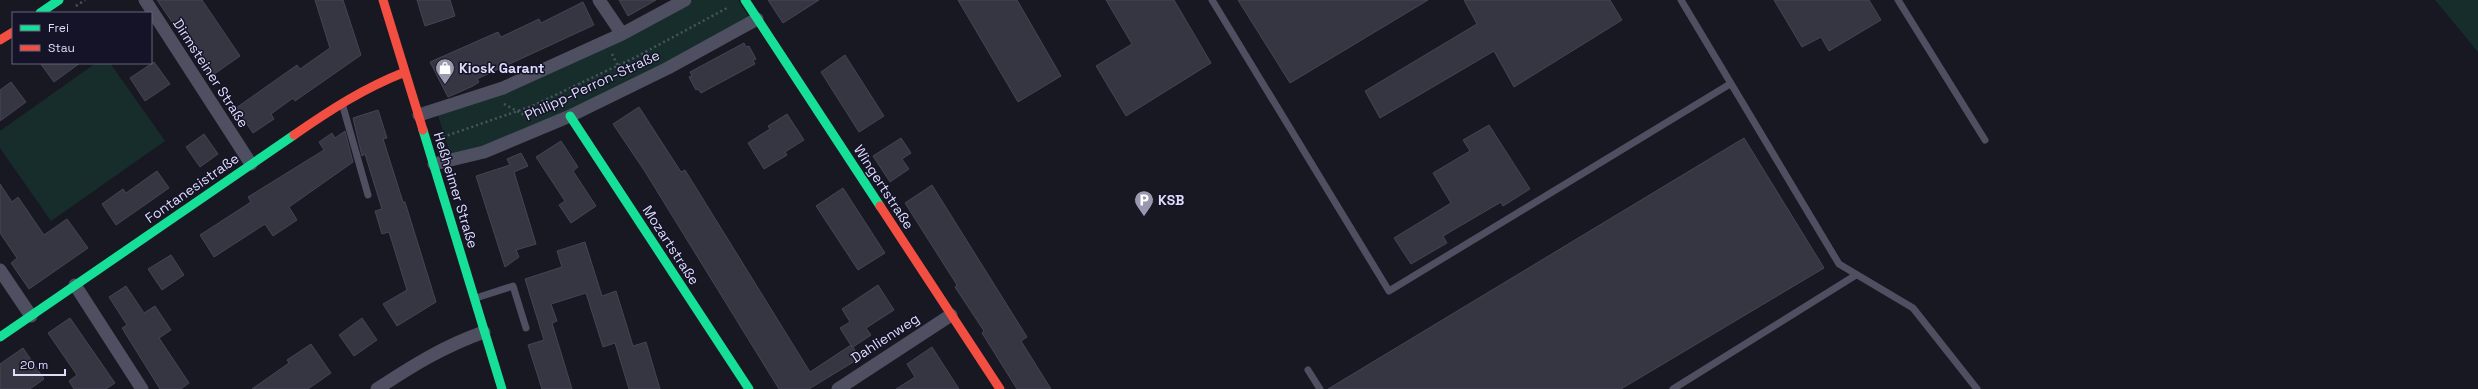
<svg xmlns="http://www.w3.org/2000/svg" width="2478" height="389" font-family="'Space Grotesk',sans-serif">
<rect width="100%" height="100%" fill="#181822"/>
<path fill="#172d2c" d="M 693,0 L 738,0 L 750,19 C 654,70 556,126 451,156 L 437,112 L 624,37 Z
M 2435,0 L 2478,0 L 2478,52 Z
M 96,63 L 110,63 L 165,141 L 51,221 L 0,148 L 0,131 Z"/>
<path fill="#363643" stroke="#454454" d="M 157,0 L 202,0 L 240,56 L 210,77 Z
M 315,0 L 343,0 L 361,55 L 295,101 L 293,98 L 271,114 L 274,119 L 253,133 L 236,108 L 297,65 L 300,69 L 330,48 Z
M 417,0 L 450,0 L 455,16 L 425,26 Z
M 619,0 L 656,0 L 628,16 Z
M 768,0 L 819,0 L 783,23 Z
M 958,0 L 1017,0 L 1061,76 L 1018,102 Z
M 1106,0 L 1174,0 L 1211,63 L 1126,116 L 1096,66 L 1132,44 Z
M 1238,0 L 1428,0 L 1290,83 Z
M 1464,0 L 1610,0 L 1622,20 L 1514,87 L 1494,51 L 1380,118 L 1365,91 L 1477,24 Z
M 1774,0 L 1869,0 L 1881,20 L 1829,51 L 1821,37 L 1802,47 Z
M 583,2 L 594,25 L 477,79 L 479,82 L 473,86 L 448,97 L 430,62 L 498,32 L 501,37 L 539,19 L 541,23 Z
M 744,43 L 746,47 L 749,46 L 756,59 L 753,60 L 755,64 L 701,93 L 698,89 L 696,90 L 689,77 L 692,76 L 690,72 Z
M 845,55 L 884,116 L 859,132 L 821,72 Z
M 154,62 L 170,84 L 145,101 L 130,78 Z
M 40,63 L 80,63 L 54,82 Z
M 11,82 L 26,102 L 0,121 L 0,90 Z
M 639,107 L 681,172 L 685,170 L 810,372 L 851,345 L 852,347 L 840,328 L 850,322 L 842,309 L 878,285 L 894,310 L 866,328 L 871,335 L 853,347 L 860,358 L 809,389 L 779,389 L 644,170 L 613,124 Z
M 378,110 L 387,138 L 383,139 L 403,202 L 405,202 L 436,302 L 397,326 L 383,304 L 407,290 L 389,232 L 382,234 L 375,211 L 382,209 L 365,154 L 362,156 L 353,118 Z
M 787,114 L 804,140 L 785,152 L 787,155 L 764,169 L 748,143 L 770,129 L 768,126 Z
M 1489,125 L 1530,189 L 1503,206 L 1501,202 L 1443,236 L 1447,243 L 1411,264 L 1394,238 L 1451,203 L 1433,173 L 1470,151 L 1463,140 Z
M 345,131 L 353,162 L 289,207 L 297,220 L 273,236 L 265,224 L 214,257 L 200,235 L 251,202 L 248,197 L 324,150 L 319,142 L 332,133 L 335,138 Z
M 204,134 L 218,154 L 200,167 L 186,147 Z
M 901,138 L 911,153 L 902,159 L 909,169 L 890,182 L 873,156 Z
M 1744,138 L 1824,268 L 1621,389 L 1328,389 Z
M 561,141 L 578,167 L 573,171 L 596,206 L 571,223 L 559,205 L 565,201 L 536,157 Z
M 521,153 L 528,166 L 514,172 L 536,244 L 516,250 L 519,257 L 505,267 L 476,176 L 510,165 L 507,159 Z
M 157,171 L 169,188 L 116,225 L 102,204 L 123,189 L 126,193 Z
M 0,184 L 12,202 L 18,197 L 44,235 L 67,219 L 88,248 L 29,289 L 11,263 L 17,258 L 0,233 Z
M 932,185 L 1027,337 L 1021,341 L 1051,389 L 1017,389 L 982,333 L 984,331 L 955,287 L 957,285 L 905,203 Z
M 843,188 L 885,253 L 858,270 L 816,206 Z
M 585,242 L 602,296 L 616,291 L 633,346 L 646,342 L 660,389 L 629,389 L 615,343 L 603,347 L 586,293 L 551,304 L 557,321 L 552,323 L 572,389 L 542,389 L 528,345 L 544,340 L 525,279 L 562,267 L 557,251 Z
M 171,255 L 184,275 L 162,290 L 148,269 Z
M 126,286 L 144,313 L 155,306 L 171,330 L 159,338 L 189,383 L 181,389 L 160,389 L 122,328 L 127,325 L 109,297 Z
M 70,318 L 115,383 L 106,389 L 74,389 L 69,381 L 77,375 L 48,333 Z
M 362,318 L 377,340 L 354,356 L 339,335 Z
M 311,344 L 331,373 L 308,389 L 252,389 L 289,363 L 287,360 Z
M 932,347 L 959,389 L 896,389 L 915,377 L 907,364 Z
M 23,348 L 44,379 L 30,389 L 0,389 L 0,364 Z"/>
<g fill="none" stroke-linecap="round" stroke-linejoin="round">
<path stroke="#48545d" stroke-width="2.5" stroke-dasharray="2 3" stroke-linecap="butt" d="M 76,6 L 85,0
M 612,54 L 618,66
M 579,83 L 584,93
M 504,104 L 528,117
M 443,137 L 532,106 L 636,57 L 729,7"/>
<path stroke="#4e4f61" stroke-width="7" d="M 1212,0 L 1389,291 L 1730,84
M 1681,0 L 1839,264 L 1913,308 L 1977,389
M 1898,0 L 1985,140
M 342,103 L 368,195
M 476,298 L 513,286 L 526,328
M 1308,370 L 1320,389
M 1673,389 L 1856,275"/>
<path stroke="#4e4f61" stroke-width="13" d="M 145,0 L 251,164
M 599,0 L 622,34
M 419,115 L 503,88 L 622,34 L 685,0
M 434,164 L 484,152 L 570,116 L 668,68 L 757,19
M 0,270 L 31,316
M 75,285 L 142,389
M 377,389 C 412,366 444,346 484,332
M 838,389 L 951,315"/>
<path stroke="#16e098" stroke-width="9" d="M 745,0 L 880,206
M 40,13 L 59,0
M 570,116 L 749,389
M 423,130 L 502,389
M 0,337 L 294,135"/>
<path stroke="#f24e42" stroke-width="9" d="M 383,0 L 423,130
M 0,40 L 13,32
M 294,135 C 330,110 364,88 405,72
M 880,206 L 1000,389"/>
</g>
<defs>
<symbol id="shop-pin" viewBox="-11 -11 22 30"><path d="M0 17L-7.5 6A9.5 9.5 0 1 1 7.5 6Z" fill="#9898af" stroke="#141327"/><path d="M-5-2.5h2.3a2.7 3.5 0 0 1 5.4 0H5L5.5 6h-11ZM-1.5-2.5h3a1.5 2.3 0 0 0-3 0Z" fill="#fff"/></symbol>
<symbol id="parking-pin" viewBox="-11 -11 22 30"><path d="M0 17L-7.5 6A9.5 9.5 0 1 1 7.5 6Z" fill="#9898af" stroke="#141327"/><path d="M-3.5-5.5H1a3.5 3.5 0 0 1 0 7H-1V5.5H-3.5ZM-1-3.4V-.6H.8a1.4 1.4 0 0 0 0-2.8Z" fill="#fff"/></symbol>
</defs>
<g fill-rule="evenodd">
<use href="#shop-pin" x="434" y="57" width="22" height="30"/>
<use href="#parking-pin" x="1133" y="189" width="22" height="30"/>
</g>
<g text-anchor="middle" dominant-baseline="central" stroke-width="3" stroke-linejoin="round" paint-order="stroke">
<g font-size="14" font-weight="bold" fill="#ddddfb" stroke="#141327" text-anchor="start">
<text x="459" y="68">Kiosk Garant</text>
<text x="1158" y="200">KSB</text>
</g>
<g font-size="14" fill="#ddddfb" stroke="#141327">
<text transform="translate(211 73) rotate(57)">Dirmsteiner Straße</text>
<text transform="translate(592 85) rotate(-25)">Philipp-Perron-Straße</text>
<text transform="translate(884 187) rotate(57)">Wingertstraße</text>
<text transform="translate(192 188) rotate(-35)">Fontanesistraße</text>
<text transform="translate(456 190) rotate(73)">Heßheimer Straße</text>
<text transform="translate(671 245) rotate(57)">Mozartstraße</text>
<text transform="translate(885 338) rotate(-33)">Dahlienweg</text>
</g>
</g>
<rect x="12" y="12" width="140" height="52" fill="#141327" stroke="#64647c"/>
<rect x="20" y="25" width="20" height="6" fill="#16e098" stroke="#64647c"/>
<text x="48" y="32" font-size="12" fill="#ddddfb">Frei</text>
<rect x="20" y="45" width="20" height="6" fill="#f24e42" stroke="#64647c"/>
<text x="48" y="52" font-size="12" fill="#ddddfb">Stau</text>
<path d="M14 369v6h51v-6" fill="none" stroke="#ddddfb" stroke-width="2"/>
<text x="20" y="369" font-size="12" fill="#ddddfb" stroke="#141327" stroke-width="3" paint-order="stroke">20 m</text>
</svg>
